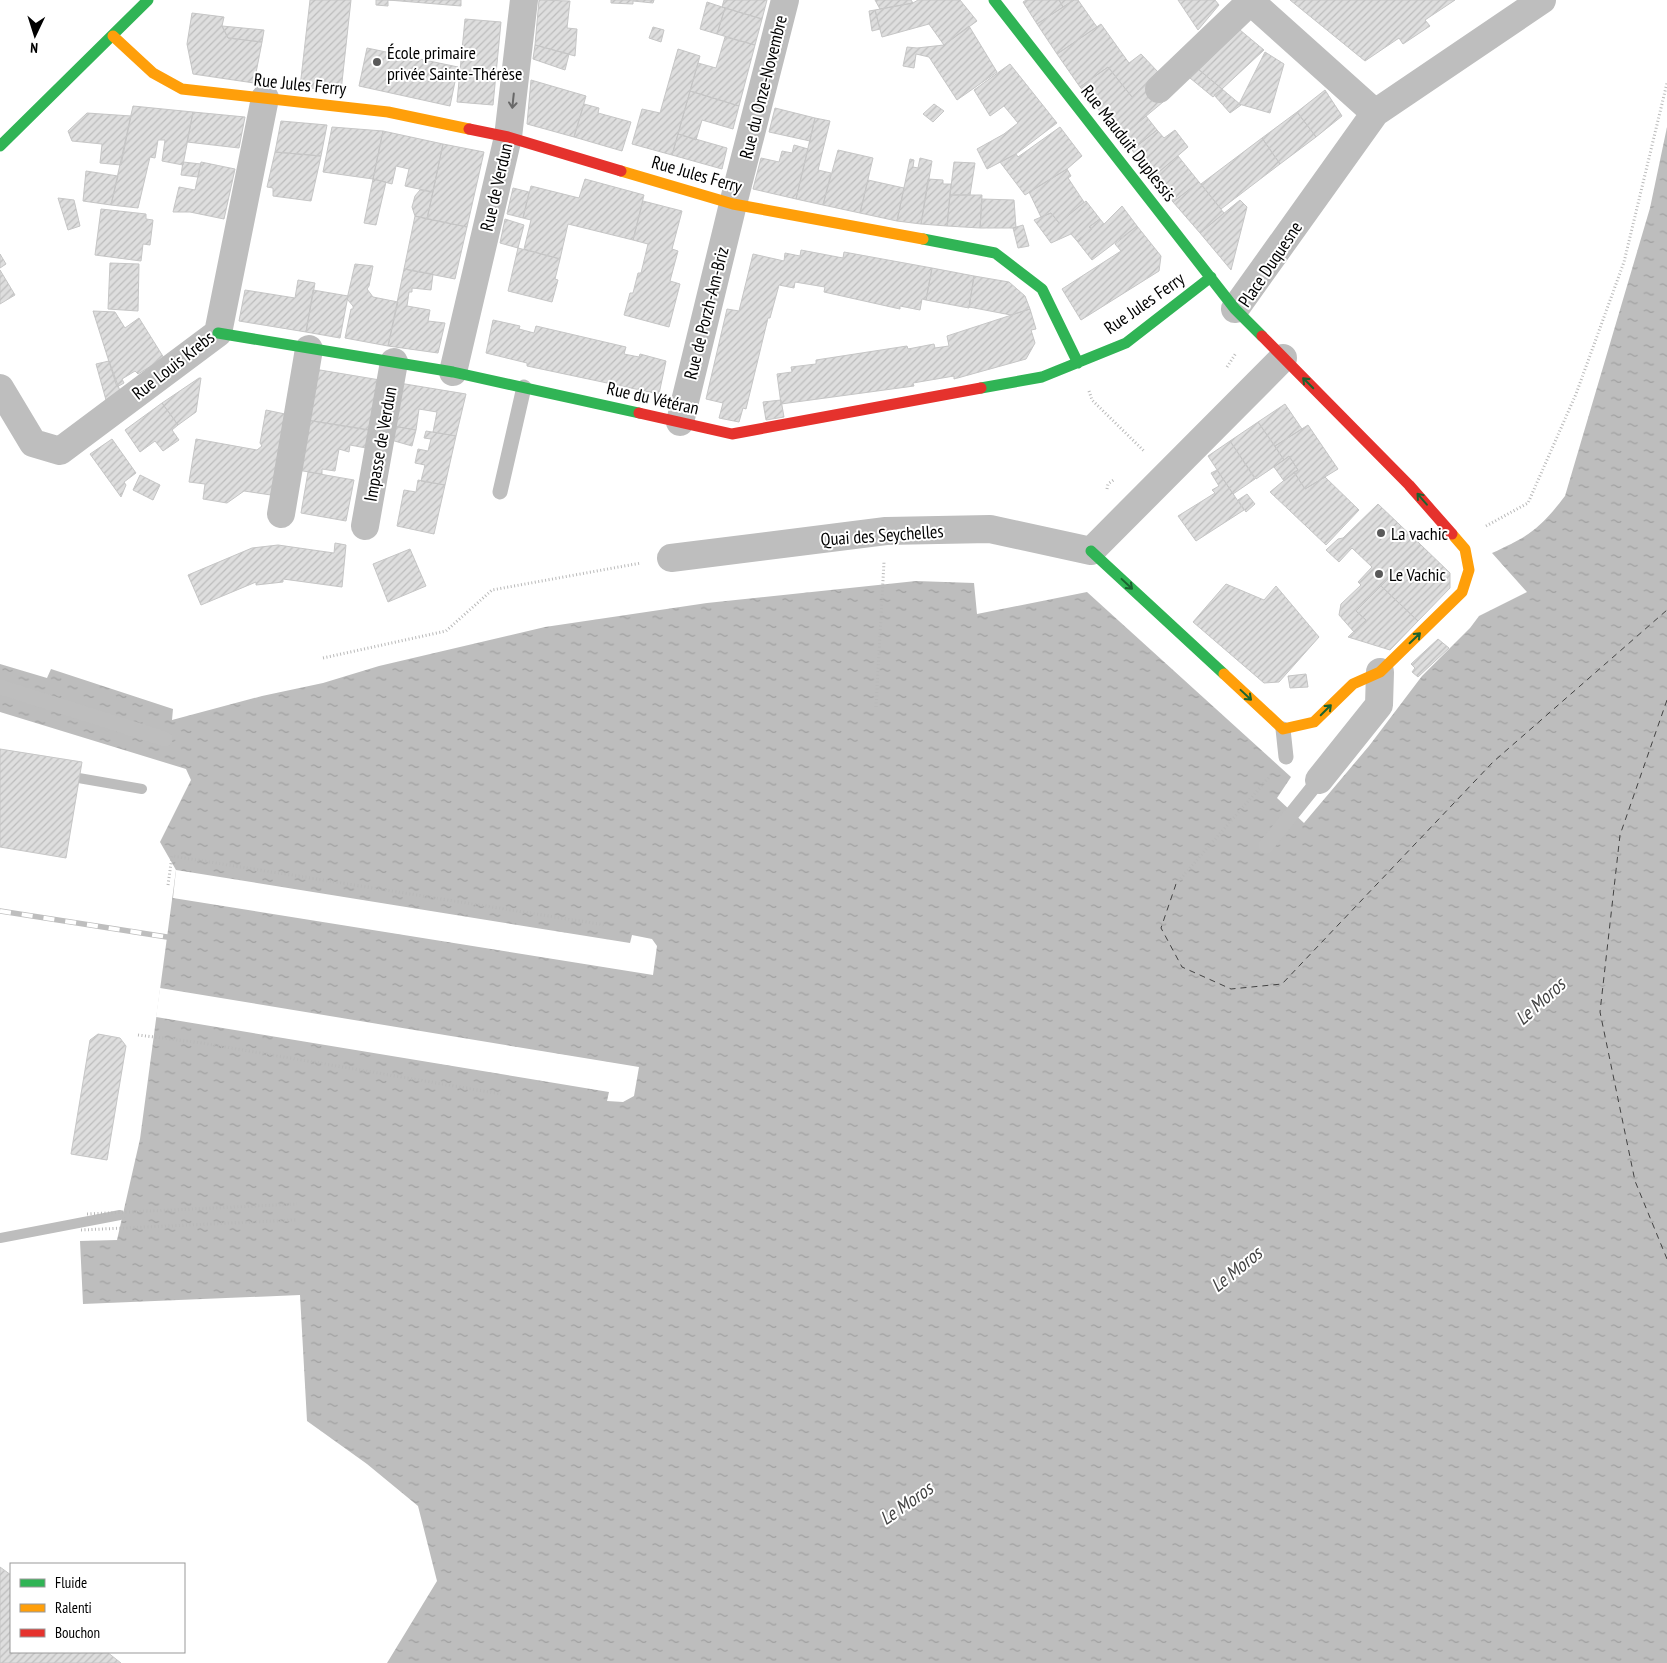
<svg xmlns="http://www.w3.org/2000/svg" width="1667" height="1663" font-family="'PT Sans Narrow',sans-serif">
<defs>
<pattern id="water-ripples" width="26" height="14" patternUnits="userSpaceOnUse" patternTransform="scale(1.25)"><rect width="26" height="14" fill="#bdbdbd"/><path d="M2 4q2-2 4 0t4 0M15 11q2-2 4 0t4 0" fill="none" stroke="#a1a1a1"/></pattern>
<pattern id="building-hatch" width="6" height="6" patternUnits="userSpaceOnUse" patternTransform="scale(1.25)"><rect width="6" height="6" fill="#dedede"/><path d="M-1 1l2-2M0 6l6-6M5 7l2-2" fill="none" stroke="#bdbdbd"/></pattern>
</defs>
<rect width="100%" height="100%" fill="#fff"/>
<path fill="url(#water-ripples)" d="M 1667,127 L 1667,1663 L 387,1663 L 437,1581 L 418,1506 L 367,1464 L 307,1421 L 300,1295 L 83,1304 L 80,1241 L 117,1240 L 140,1139 L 176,870 L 160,842 L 191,780 L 186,769 L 0,712 L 0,664 L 47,678 L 51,669 L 173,709 L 172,720 L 262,696 L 323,683 L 379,666 L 545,627 L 707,603 L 916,581 L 974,583 L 977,614 L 1087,592 L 1291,777 L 1277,798 L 1304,823 L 1369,746 L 1422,676 L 1470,628 L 1479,616 L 1527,592 L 1492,553 C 1529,536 1540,529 1565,496 L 1650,208 Z"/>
<path fill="#fff" d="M 176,870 L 630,943 L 632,935 L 652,939 L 657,946 L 653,975 L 173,898 Z
M 160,988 L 639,1067 L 634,1096 L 623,1102 L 607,1101 L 609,1092 L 156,1017 Z"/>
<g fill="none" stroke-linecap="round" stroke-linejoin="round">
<path stroke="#bdbdbd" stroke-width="10" d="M 67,776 L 142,789
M 0,1238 L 120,1215"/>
<path stroke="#424242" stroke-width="1" stroke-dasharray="6 5" stroke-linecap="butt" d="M 1667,700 L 1620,835 L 1600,1012 L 1635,1181 L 1667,1259
M 1176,884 L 1161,928 L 1182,967 L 1231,989 L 1282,984 L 1493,762 L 1667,610"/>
</g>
<path fill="url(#building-hatch)" stroke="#c6c6c6" d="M 310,0 L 351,0 L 341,91 L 300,87 Z
M 376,0 L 388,0 L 388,6 L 376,5 Z
M 388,0 L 461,0 L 461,6 Z
M 539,0 L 570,1 L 567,28 L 577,29 L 575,56 L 535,45 Z
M 611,0 L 654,0 L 653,3 L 633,1 L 633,4 L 611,3 Z
M 724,0 L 767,0 L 762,19 L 722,7 Z
M 875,0 L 911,0 L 913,3 L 880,9 Z
M 918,0 L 960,0 L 977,21 L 944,45 L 929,24 L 882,37 L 875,10 L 913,3 Z
M 1026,0 L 1059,0 L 1063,7 L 1037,24 L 1023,2 Z
M 1059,0 L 1074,0 L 1063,7 Z
M 1074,0 L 1078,0 L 1097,27 L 1057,54 L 1037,24 Z
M 1178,0 L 1215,0 L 1219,5 L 1198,30 Z
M 1290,0 L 1455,0 L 1425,20 L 1430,26 L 1403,44 L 1399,38 L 1365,61 Z
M 707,2 L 725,8 L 717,34 L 700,29 Z
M 725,8 L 762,19 L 755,45 L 717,34 Z
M 875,10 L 880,29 L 872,31 L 869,11 Z
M 192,13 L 224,17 L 222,26 L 228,38 L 262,42 L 254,83 L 193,74 L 187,44 Z
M 465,19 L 501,22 L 493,105 L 457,102 Z
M 1101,24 L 1129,63 L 1141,54 L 1158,72 L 1132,97 L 1108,67 L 1080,87 L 1057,54 Z
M 222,26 L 264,30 L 262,42 L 228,38 Z
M 969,26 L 997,72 L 957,100 L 929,57 L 916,54 L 914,68 L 903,66 L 907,47 L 917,48 L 944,45 Z
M 653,27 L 664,30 L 661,42 L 649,38 Z
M 1240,30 L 1264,50 L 1222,89 L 1198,69 Z
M 725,37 L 755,45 L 739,106 L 690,91 L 698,63 L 716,68 Z
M 535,45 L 569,54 L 565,70 L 533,59 Z
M 367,48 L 458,67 L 450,106 L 359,86 Z
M 678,49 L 700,56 L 672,155 L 632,144 L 642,109 L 660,113 Z
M 1265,52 L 1284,64 L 1270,113 L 1239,104 Z
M 1010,64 L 1057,123 L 1016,154 L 987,169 L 977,149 L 1004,134 L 1018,123 L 1004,106 L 990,116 L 974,90 Z
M 1108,67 L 1132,97 L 1147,83 L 1163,102 L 1121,137 L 1080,87 Z
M 1198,69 L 1222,89 L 1213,97 L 1190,78 Z
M 531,80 L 586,96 L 574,137 L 527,124 Z
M 1222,89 L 1241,105 L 1230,113 L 1214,95 Z
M 1325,90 L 1342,116 L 1316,137 L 1297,112 Z
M 690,91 L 739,106 L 733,129 L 702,120 L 696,140 L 678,134 Z
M 584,104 L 599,108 L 598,113 L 631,122 L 622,151 L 574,137 Z
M 934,104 L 944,111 L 933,122 L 923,114 Z
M 133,106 L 193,112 L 183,165 L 162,161 L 165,140 L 158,140 L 155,158 L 150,157 L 138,208 L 111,205 Z
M 775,108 L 815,118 L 810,141 L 769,132 Z
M 193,112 L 245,117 L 239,148 L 187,142 Z
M 1297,112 L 1316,137 L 1280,164 L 1262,138 Z
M 87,113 L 131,116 L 121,165 L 100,163 L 102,144 L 72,141 L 68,131 Z
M 1146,116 L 1157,130 L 1132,150 L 1121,137 Z
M 815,118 L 830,121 L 818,170 L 831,173 L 823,205 L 796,199 Z
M 281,121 L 327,125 L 321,156 L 275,152 Z
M 332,127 L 383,131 L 373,179 L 323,172 Z
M 1060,127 L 1082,156 L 1067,169 L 1025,195 L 1000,162 L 1016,154 L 1018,157 Z
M 1157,130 L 1164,138 L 1175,130 L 1188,147 L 1153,177 L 1132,150 Z
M 383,131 L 443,144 L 433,192 L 405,186 L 409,169 L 396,166 L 392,184 L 373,179 Z
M 678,134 L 727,148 L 722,169 L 672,155 Z
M 1262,138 L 1280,164 L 1221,209 L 1201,184 Z
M 443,144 L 484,152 L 467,227 L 427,219 Z
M 794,145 L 808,149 L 796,199 L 753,189 L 761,158 L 779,162 L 782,151 L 792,153 Z
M 838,150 L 873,158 L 860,213 L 823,205 Z
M 275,152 L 321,156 L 311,201 L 273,196 L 273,188 L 267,187 Z
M 1178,156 L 1199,182 L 1173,202 L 1153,177 Z
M 920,158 L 932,161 L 921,224 L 897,221 L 910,159 L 914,160 L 913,167 L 918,168 Z
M 183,162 L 201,164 L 198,177 L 181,175 Z
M 201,162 L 235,169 L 224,219 L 190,212 L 173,212 L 179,187 L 195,190 Z
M 954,162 L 975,163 L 970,195 L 950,195 Z
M 1067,169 L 1071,176 L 1068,178 L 1084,202 L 1059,223 L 1051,213 L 1041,217 L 1029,192 Z
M 86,171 L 118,176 L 111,205 L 83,201 Z
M 373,179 L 386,182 L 376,225 L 364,223 Z
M 585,179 L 644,195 L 633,240 L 568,224 L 560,259 L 524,249 L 531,220 L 523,218 L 531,186 L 579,198 Z
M 928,179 L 943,180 L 943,184 L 951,184 L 947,226 L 921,224 Z
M 868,180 L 904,188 L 897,221 L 860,213 Z
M 1199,182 L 1224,213 L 1200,233 L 1173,202 Z
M 513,188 L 529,192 L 523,218 L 507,214 Z
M 420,190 L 433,192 L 427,219 L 415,216 L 412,207 L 415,196 Z
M 950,195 L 982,195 L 980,228 L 947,226 Z
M 58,198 L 74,200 L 80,226 L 68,230 Z
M 982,199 L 1014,200 L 1016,228 L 980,228 Z
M 1240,200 L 1247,207 L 1231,270 L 1200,233 Z
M 643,201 L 682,211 L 672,249 L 678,251 L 670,281 L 680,284 L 669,327 L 624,315 L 630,293 L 633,293 L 638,273 L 641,273 L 648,244 L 633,240 Z
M 1086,201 L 1100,219 L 1089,227 L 1092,229 L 1077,241 L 1071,234 L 1051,243 L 1034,220 L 1051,213 L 1059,223 Z
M 1122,206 L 1137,226 L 1092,260 L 1077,241 L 1092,229 L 1089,227 L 1100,219 L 1104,224 Z
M 101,209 L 146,214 L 146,219 L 153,220 L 150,245 L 143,244 L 141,261 L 95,255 Z
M 415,216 L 467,227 L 455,279 L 404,269 Z
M 505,219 L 524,225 L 518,248 L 500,243 Z
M 1023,225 L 1029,246 L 1018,248 L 1013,228 Z
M 1137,226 L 1161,256 L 1159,271 L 1081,320 L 1062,289 L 1121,251 L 1115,244 Z
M 518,248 L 560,259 L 555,279 L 558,280 L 552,302 L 508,291 Z
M 801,250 L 843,258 L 844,252 L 932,268 L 926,300 L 922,299 L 920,310 L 900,306 L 900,309 L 824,292 L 825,287 L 795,282 L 794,288 L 779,285 L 770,318 L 768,318 L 746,409 L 743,408 L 739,422 L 719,418 L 723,403 L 706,399 L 727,309 L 739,311 L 753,254 L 784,261 L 785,253 L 800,256 Z
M 0,254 L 6,264 L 0,268 Z
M 110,263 L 139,264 L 138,311 L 108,309 Z
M 355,264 L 373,266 L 369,286 L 367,289 L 373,297 L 398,302 L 388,346 L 345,338 L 351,309 L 353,309 L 353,306 L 347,299 Z
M 932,268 L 974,276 L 969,308 L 926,300 Z
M 404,269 L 433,274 L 431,290 L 412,288 L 412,292 L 409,292 L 407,306 L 430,310 L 428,321 L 445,323 L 438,353 L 388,346 Z
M 0,270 L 15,295 L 0,304 Z
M 974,276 L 1009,282 L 1025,296 L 1030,309 L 1011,315 L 969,307 Z
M 298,280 L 315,283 L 306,332 L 239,321 L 245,290 L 295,298 Z
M 313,290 L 348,296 L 340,338 L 306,332 Z
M 1030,309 L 1036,329 L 1031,330 L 1035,343 L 1026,359 L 954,379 L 954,376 L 913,383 L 914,386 L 781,404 L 777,374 L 792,372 L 791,367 L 816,364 L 816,360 L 907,346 L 908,349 L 934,344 L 935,348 L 949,346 L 947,336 Z
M 93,311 L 115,312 L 125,328 L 139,318 L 164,358 L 138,374 L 135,371 L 122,379 L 124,383 L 117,387 Z
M 493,320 L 520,326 L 519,329 L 534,333 L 536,326 L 626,347 L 624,354 L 639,357 L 640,354 L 666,361 L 659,394 L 527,366 L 527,363 L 486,353 Z
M 109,361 L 120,391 L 106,400 L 96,364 Z
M 314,369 L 380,380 L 369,430 L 306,420 Z
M 199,378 L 201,378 L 196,412 L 178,425 L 162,403 Z
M 399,383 L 466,394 L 456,436 L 433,432 L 437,412 L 419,409 L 416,430 L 393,426 Z
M 781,400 L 784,417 L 766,420 L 763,402 Z
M 162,403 L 178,425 L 172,430 L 179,440 L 163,451 L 155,441 L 140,452 L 125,430 Z
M 1285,404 L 1302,429 L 1275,446 L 1258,422 Z
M 266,410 L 285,414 L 271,495 L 244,491 L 227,503 L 203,499 L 205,484 L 189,482 L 196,439 L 257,450 L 262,446 L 260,443 Z
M 306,420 L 369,430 L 366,448 L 350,445 L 349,452 L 339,449 L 335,471 L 322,469 L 322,474 L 297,470 Z
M 1258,422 L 1284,460 L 1256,479 L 1230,441 Z
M 1308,425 L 1338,469 L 1305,489 L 1294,472 L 1298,470 L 1289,456 L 1284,460 L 1275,446 Z
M 393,426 L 416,430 L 412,446 L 391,440 Z
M 426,431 L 456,436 L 445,485 L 421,481 L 425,465 L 415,463 L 418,449 L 428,451 L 431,439 L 424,438 Z
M 112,439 L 136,473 L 124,482 L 126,485 L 121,497 L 90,454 Z
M 1230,441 L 1255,479 L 1233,494 L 1208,456 Z
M 1289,456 L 1298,470 L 1284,481 L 1274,467 Z
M 1217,470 L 1244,510 L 1196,541 L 1178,516 L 1215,493 L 1212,490 L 1219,486 L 1211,473 Z
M 308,472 L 354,480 L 346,521 L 301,513 Z
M 1294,472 L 1305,489 L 1325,477 L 1359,510 L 1326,545 L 1270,492 Z
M 140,475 L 160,485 L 153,500 L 133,490 Z
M 418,480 L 445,485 L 434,534 L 397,526 L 404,490 L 416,492 Z
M 1247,494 L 1255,504 L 1246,512 L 1238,500 Z
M 1378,504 L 1421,545 L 1356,611 L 1366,620 L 1354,632 L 1339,615 L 1341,604 L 1361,585 L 1358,582 L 1372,567 L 1352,548 L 1339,562 L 1326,550 L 1338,539 L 1343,538 Z
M 335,543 L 346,545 L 342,587 L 283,579 L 283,582 L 256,585 L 256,582 L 201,605 L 188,575 L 252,548 L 278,545 L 334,553 Z
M 1421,545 L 1450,573 L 1450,588 L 1418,621 L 1381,586 Z
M 410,549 L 426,586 L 388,602 L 373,564 Z
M 1226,584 L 1264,600 L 1276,586 L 1319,637 L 1279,682 L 1264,683 L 1193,622 Z
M 1381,586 L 1418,621 L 1390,650 L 1348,637 L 1366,620 L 1356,611 Z
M 1438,639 L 1449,648 L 1418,677 L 1412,672 L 1415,668 L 1411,664 Z
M 1306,674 L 1308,687 L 1290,688 L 1288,676 Z
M 0,749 L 82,762 L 66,858 L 0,847 Z
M 98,1034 L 120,1038 L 126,1046 L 107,1160 L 71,1154 L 90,1040 Z
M 0,1567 L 11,1575 L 11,1652 L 107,1652 L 121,1663 L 0,1663 Z"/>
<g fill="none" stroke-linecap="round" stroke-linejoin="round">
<path stroke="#b9b9b9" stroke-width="3" stroke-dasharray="1 2.5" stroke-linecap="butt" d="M 1227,367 L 1236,353
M 1089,391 L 1092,400 L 1145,452
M 1107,489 L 1108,484 L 1115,479
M 1486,526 L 1528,503 L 1576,394 L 1624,262 L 1667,83
M 323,658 L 446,631 L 492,590 L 641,563
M 876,707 L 884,562
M 1176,884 L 1271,775
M 168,885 L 172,856 L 605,925
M 138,1035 L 202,1043 L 501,1094
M 87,1214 L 297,1204
M 81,1230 L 296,1220"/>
<path stroke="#bebebe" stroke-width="15" d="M 500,492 L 524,387
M 0,687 L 165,739
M 1283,729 L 1286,757
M 1266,846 L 1319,780"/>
<path stroke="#bebebe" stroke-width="28" d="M 1249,0 L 1375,113
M 1159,89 L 1250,2
M 1235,309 L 1375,113 L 1542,0
M 453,372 L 508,137 L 524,0
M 0,388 L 33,443 L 60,451 L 218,333 L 265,98
M 680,422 L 733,204 L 785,0
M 281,514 L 309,349
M 365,526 L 394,362
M 671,558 L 886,531 L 990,529 L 1091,551 L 1283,358
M 1319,780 L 1379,705 L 1380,672"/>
<path stroke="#30b455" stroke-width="11" d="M 994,0 L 1235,309 L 1262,336
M 0,146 L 148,0
M 923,239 L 995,253 L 1042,289 L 1078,363
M 218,333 L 453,372 L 639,413
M 981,388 L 1042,377 L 1126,343 L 1211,277
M 1091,551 L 1224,674"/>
<path stroke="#ff9f0a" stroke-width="11" d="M 113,36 L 153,73 L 182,89 L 388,112 L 469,129
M 621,171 L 733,204 L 923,239
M 1224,674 L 1283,729 L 1314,722 L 1353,684 L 1380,672 L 1462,592 L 1469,570 L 1465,549 L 1452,534"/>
<path stroke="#e5322d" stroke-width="11" d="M 469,129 L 508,137 L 621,171
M 1262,336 L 1409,485 L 1452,534
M 639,413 L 732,434 L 981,388"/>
<defs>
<path id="rail" d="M 0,911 L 167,937"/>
</defs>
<use href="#rail" stroke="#bebebe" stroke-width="5.5"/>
<use href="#rail" stroke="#fff" stroke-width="4" stroke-dasharray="11" stroke-linecap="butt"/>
</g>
<defs><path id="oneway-shaft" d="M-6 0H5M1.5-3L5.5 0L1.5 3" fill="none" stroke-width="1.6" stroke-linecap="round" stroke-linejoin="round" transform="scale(1.25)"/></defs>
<use stroke="#686868" href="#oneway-shaft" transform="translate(513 101) rotate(96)"/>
<g stroke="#1a632f">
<use href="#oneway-shaft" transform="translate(1308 383) rotate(-135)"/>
<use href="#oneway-shaft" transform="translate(1422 499) rotate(-131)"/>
<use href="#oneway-shaft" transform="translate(1127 584) rotate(43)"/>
<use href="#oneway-shaft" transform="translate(1415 638) rotate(-44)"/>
<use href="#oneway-shaft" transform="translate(1246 695) rotate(43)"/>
<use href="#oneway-shaft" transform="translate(1326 710) rotate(-45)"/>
</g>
<g fill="#595959" stroke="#fff" stroke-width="2">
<circle cx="377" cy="62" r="5"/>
<circle cx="1381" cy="533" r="5"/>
<circle cx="1379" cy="574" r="5"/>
</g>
<g text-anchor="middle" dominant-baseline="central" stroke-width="4" stroke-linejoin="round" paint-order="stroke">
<g font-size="18" fill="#000" stroke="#fff" text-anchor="start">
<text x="387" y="52">École primaire<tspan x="387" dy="21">privée Sainte-Thérèse</tspan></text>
<text x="1391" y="533">La vachic</text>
<text x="1389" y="574">Le Vachic</text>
</g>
<g font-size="18" fill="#000" stroke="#fff">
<text transform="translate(300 84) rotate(6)">Rue Jules Ferry</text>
<text transform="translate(763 87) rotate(-76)">Rue du Onze-Novembre</text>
<text transform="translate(1129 143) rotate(52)">Rue Mauduit Duplessis</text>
<text transform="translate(697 174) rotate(16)">Rue Jules Ferry</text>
<text transform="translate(496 187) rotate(-77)">Rue de Verdun</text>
<text transform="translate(1270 264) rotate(-56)">Place Duquesne</text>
<text transform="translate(1144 303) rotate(-35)">Rue Jules Ferry</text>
<text transform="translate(706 313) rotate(-76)">Rue de Porzh-Am-Briz</text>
<text transform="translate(173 365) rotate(-38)">Rue Louis Krebs</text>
<text transform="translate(653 398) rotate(13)">Rue du Vétéran</text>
<text transform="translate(380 444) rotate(-80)">Impasse de Verdun</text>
<text transform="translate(882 535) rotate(-4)">Quai des Seychelles</text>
</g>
<g font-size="19" font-style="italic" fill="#424242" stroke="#fff">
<text transform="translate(1540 1001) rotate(-42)">Le Moros</text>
<text transform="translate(1236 1269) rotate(-39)">Le Moros</text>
<text transform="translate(906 1503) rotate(-35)">Le Moros</text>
</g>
</g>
<rect x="10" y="1563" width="175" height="90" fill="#ffffff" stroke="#999999"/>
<rect x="20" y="1579" width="25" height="8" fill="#30b455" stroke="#999999"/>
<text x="55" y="1588" font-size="15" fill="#000000">Fluide</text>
<rect x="20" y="1604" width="25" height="8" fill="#ff9f0a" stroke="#999999"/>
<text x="55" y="1613" font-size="15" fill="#000000">Ralenti</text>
<rect x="20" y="1629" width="25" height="8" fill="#e5322d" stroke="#999999"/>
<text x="55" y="1638" font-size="15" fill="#000000">Bouchon</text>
<g transform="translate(35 35) rotate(184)" stroke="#ffffff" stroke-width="4" paint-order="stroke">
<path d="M0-4L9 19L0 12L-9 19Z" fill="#000000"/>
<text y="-8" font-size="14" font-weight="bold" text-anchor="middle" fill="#000000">N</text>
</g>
</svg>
